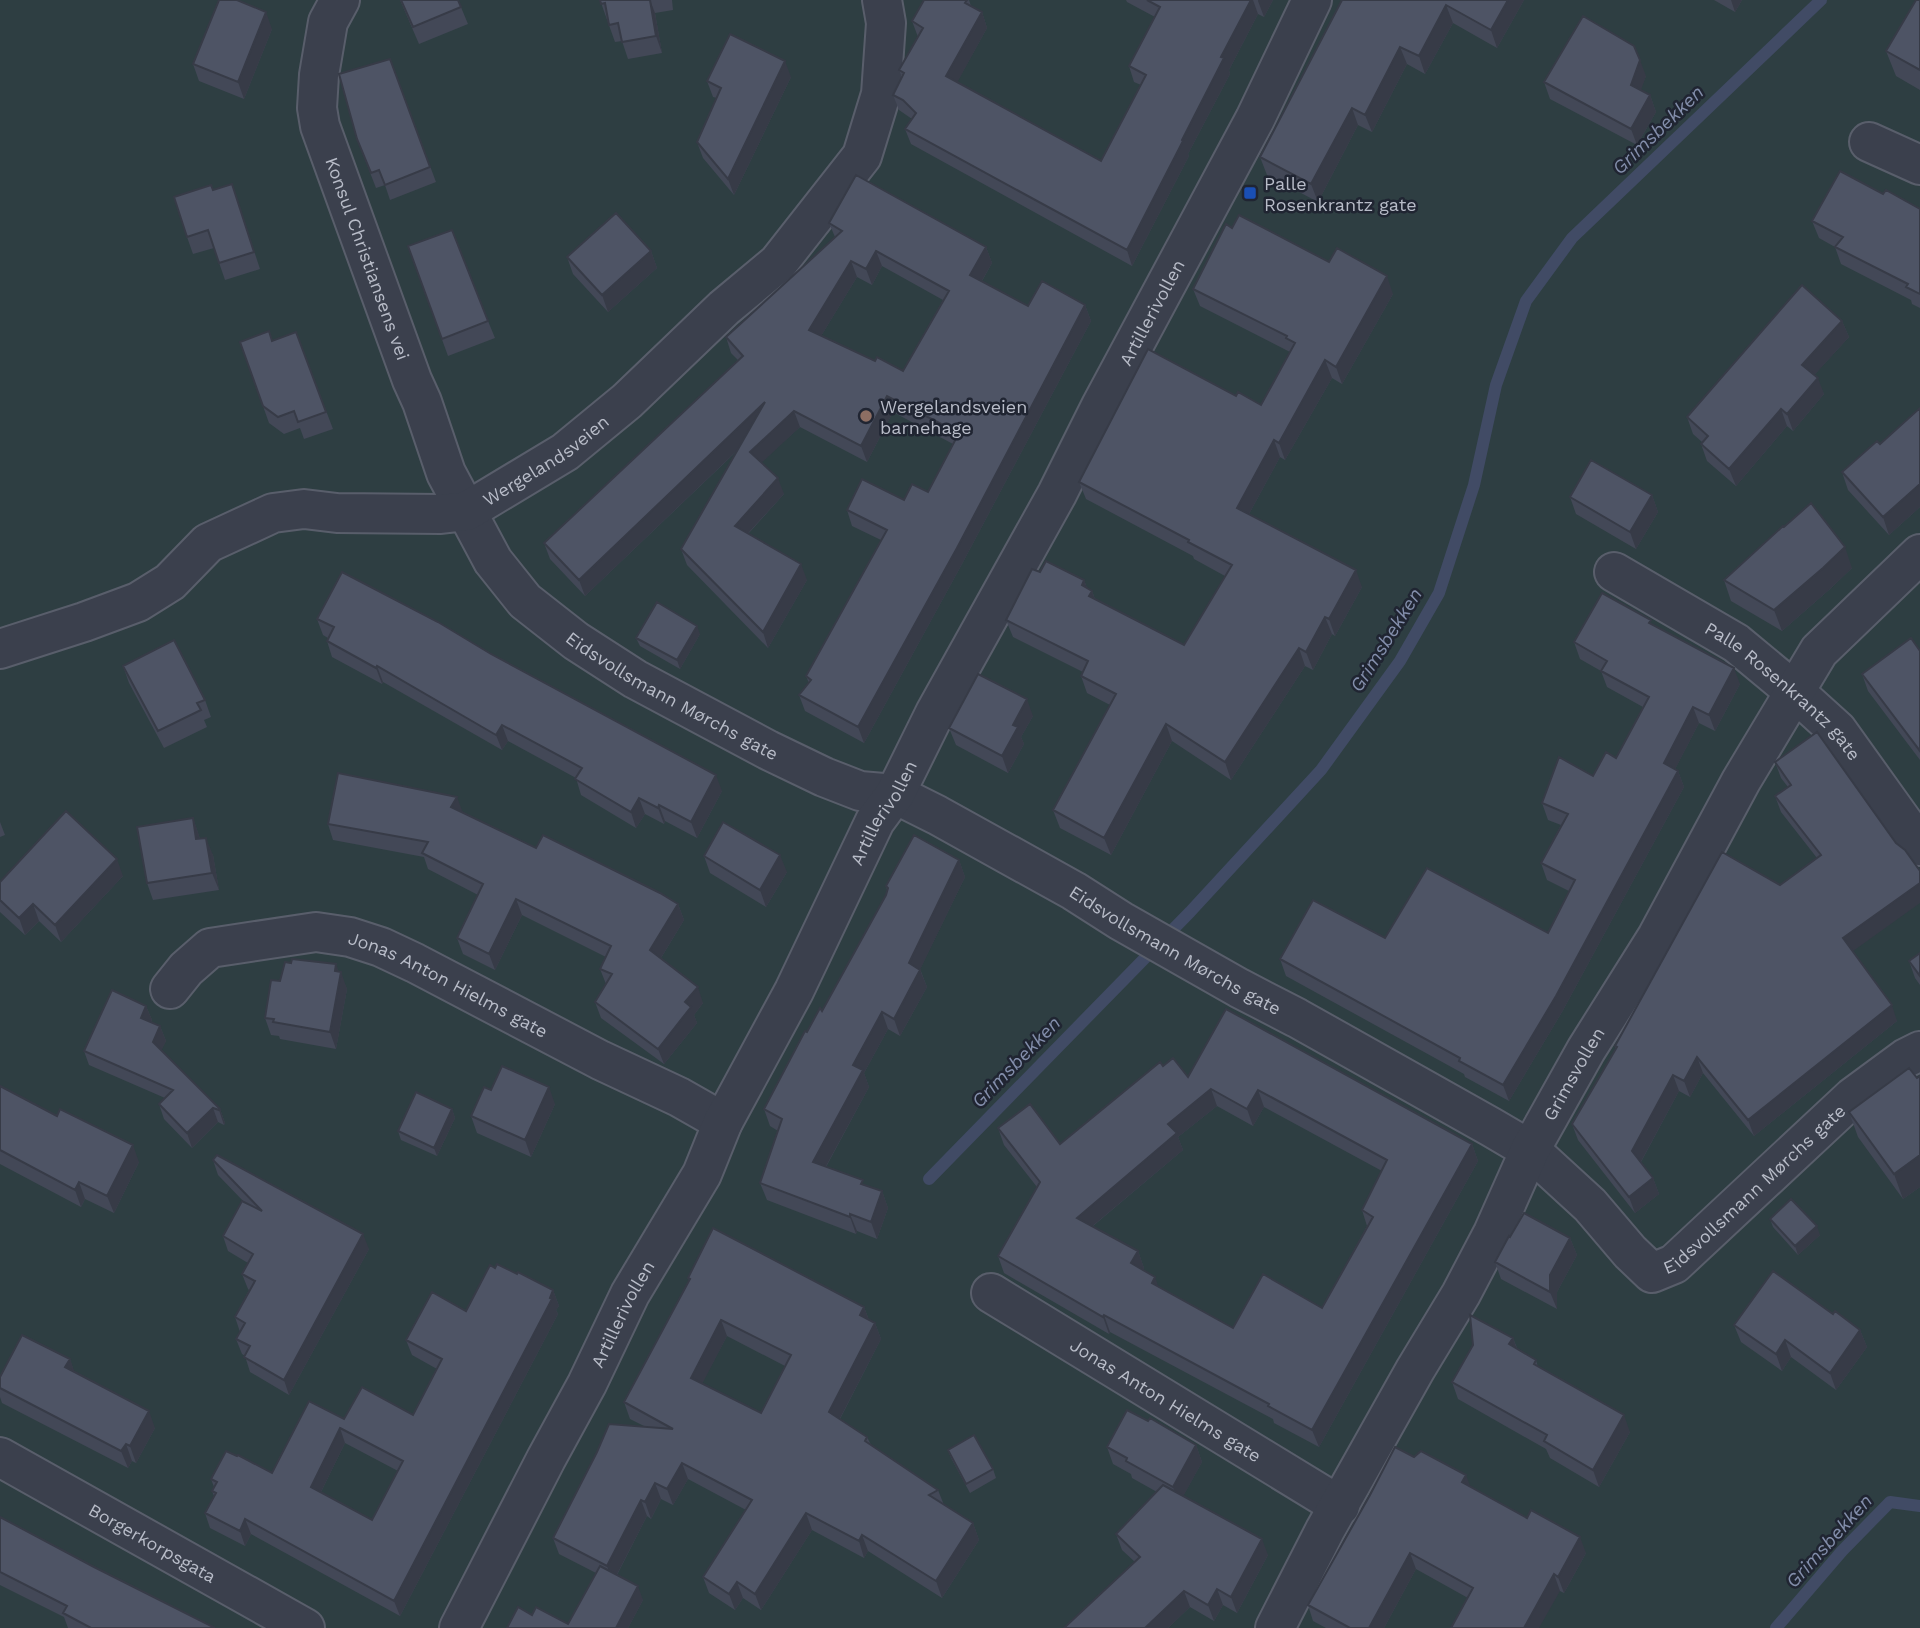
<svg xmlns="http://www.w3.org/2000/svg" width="1920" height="1628" font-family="'Work Sans',sans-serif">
<rect width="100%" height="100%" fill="#282e3d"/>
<path fill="#2e3e42" d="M 0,0 L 1920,0 L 1920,1628 L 0,1628 Z"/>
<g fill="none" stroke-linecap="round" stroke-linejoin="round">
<path stroke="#414b65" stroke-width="12" d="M 929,1179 L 1190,912 L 1321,770 L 1400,661 L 1439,593 L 1474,485 L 1496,385 L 1526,301 L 1572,238 L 1821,0
M 1776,1628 L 1842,1551 L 1890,1502 L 1920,1506"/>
<defs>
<g id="street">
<path id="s1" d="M 340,0 L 328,22 L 319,75 L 317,108 L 320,126 L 412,380 L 422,402 L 446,473 L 493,561 L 525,601 L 576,641 L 635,679 L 768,750 L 824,777 L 860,791 L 895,794 L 937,815 L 1074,891 L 1121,921 L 1239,988 L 1297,1018 L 1491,1127 L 1530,1150 L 1590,1205 L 1630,1252 L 1652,1273 L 1674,1264 L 1853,1097 L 1906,1058 L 1920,1051"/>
<path d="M 1869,142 L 1920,165"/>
<path id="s2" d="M 1614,572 L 1736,643 L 1795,692 L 1837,730 L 1920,846"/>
<path id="s3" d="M 0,649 L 84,622 L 138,602 L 170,582 L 208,543 L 273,513 L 304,509 L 337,513 L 441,514 L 467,511 L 565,452 L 627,401 L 724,308 L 778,263 L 862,156 L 881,94 L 886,23 L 882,0"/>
<path id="s4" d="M 170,989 L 186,969 L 210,948 L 316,932 L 350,937 L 381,947 L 415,963 L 600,1060 L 679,1097 L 723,1122"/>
<path id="s5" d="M 991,1293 L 1340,1506"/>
<path id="s6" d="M 0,1457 L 305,1628"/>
<path id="s7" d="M 459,1628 L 546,1459 L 587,1384 L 630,1294 L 702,1174 L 723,1122 L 794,991 L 875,821 L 895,794 L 935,713 L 1057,494 L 1101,406 L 1255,119 L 1312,0"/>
<path id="s8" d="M 1275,1628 L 1325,1530 L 1415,1370 L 1461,1294 L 1493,1233 L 1530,1150 L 1586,1050 L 1657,937 L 1741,781 L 1819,651 L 1920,554"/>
</g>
</defs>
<use href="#street" stroke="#595e6b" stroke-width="42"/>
<use href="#street" stroke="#3b404d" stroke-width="38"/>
</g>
<path fill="#434857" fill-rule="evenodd" d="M 400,0 L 458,0 L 468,24 L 419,44 Z
M 600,0 L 672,0 L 673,10 L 655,13 L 662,53 L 628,59 L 622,41 L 615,42 Z
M 969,0 L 971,6 L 982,12 L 987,28 L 957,82 L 1101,161 L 1141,85 L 1134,82 L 1129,66 L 1155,17 L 1127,2 L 1126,0 L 1273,0 L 1264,17 L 1258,14 L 1229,70 L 1230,74 L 1188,154 L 1189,156 L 1132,266 L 911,144 L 905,129 L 912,119 L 899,110 L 893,95 L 902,77 L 899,70 L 918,37 L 912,21 Z
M 1342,0 L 1524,0 L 1497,48 L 1453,23 L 1425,74 L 1407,64 L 1372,132 L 1358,125 L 1318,202 L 1267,175 L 1260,157 Z
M 1714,0 L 1742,0 L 1735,12 Z
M 1920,0 L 1920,90 L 1896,76 L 1886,51 Z
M 272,29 L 244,99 L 199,81 L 193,64 Z
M 390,59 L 436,182 L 390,200 L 385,185 L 376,188 L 357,139 Z
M 1646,76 L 1640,90 L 1650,95 L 1656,112 L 1637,145 L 1550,99 L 1544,82 Z
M 791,77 L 734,195 L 703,158 L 697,142 L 717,98 L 713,97 L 707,81 Z
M 232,184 L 260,269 L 225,280 L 214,248 L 193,254 L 187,237 L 213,190 Z
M 1883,194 L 1920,209 L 1920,308 L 1912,304 L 1911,300 L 1841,264 L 1835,247 L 1819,238 L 1812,221 Z
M 829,223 L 986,247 L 992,263 L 982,281 L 1028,306 L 1085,305 L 1091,321 L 962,564 L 864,743 L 805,711 L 799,695 L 809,683 L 806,676 L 881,540 L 852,526 L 847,510 L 904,500 L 928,492 L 953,444 L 893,412 L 867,462 L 800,427 L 761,462 L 784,494 L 748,534 L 807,580 L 768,648 L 687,565 L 681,549 L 738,450 L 585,596 L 550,559 L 544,543 L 738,360 L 731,353 L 726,337 L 835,237 ZM 882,266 L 943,300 L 903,371 L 875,361 L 821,336 L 857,277 L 872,285 Z
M 1232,228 L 1329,262 L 1393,294 L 1342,384 L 1332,378 L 1285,460 L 1280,457 L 1249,514 L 1362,587 L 1335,636 L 1332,634 L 1313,670 L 1305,666 L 1231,780 L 1172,741 L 1111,855 L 1060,828 L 1053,810 L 1110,705 L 1087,693 L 1081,676 L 1083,672 L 1013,637 L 1006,620 L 1040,572 L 1084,580 L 1087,588 L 1092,591 L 1095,599 L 1184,645 L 1225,576 L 1194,559 L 1193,556 L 1086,499 L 1079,482 L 1236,396 L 1261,405 L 1290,352 L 1200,306 L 1193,289 Z
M 408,246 L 488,321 L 495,338 L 448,356 Z
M 651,251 L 657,268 L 608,312 L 573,274 L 567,257 Z
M 1842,321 L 1849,337 L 1814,375 L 1824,394 L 1793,431 L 1787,426 L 1736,486 L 1707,461 L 1701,444 L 1702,442 L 1693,434 L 1687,417 Z
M 296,332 L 333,429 L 304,439 L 300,428 L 284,434 L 269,423 L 240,342 L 272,341 Z
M 1920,408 L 1920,507 L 1889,535 L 1848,490 L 1842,472 L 1880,444 Z
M 1652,495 L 1658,512 L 1636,549 L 1576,514 L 1570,497 Z
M 1784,527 L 1852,568 L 1830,589 L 1782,631 L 1731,601 L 1724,580 Z
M 317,619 L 722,791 L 697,838 L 665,821 L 664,824 L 645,814 L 636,828 L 581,795 L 576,778 L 508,741 L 502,750 L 383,682 L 382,684 L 332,657 L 327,641 L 328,638 L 323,635 Z
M 1652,625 L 1740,684 L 1715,731 L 1699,723 L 1675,769 L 1678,771 L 1684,787 L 1562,1012 L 1509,1101 L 1465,1077 L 1464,1074 L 1286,976 L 1280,959 L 1385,938 L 1548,933 L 1569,891 L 1547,880 L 1541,863 L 1561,825 L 1548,820 L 1542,803 L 1593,776 L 1616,758 L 1643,707 L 1607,687 L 1601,671 L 1580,659 L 1574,642 Z
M 700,634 L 680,669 L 640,646 L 636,638 Z
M 1920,651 L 1920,760 L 1868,691 L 1862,674 Z
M 123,666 L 205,700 L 211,717 L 204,720 L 207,727 L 164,748 L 129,683 Z
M 1033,716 L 1021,737 L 1024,744 L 1008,773 L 956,745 L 949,728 Z
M 1817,732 L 1853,952 L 1897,1021 L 1754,1136 L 1703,1073 L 1690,1097 L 1679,1091 L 1641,1162 L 1653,1178 L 1659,1194 L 1635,1213 L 1578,1140 L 1572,1124 L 1616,1050 L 1615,1046 L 1780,885 L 1817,858 L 1781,812 L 1775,796 L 1788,787 L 1781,778 L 1775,762 Z
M 463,813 L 536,848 L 678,904 L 684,920 L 661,958 L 703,1003 L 694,1015 L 697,1023 L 664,1064 L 601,1018 L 595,1002 L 606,984 L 600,969 L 606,957 L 522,915 L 495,970 L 463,954 L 457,938 L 478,895 L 428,869 L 424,857 L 333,840 L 328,824 Z
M 193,818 L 200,839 L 213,855 L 219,890 L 153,900 L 147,883 Z
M 0,822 L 5,835 L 0,837 Z
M 704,856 L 787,872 L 766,907 L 710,873 Z
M 959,860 L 965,877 L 920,969 L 927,987 L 900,1036 L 888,1029 L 864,1073 L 869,1087 L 826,1167 L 864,1185 L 882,1191 L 888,1208 L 877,1239 L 857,1231 L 856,1234 L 767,1200 L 760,1183 L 778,1131 L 770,1126 L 764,1109 L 807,1032 L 822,1011 L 886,895 L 887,890 L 886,886 Z
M 123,876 L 61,942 L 39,921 L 25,935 L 0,912 L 0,882 Z
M 1920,953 L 1920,985 L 1915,978 L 1909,961 Z
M 338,971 L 347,989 L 336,1049 L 280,1039 L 279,1036 L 271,1035 L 265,1018 L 280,981 Z
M 146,1006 L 152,1020 L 151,1022 L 160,1026 L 166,1041 L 161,1050 L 220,1109 L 225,1123 L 224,1125 L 218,1122 L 192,1148 L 164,1119 L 159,1104 L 165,1098 L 89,1065 L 84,1051 Z
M 1226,1009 L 1472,1144 L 1478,1161 L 1319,1447 L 1274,1423 L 1273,1419 L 1110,1332 L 1109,1334 L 1004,1273 L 998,1256 L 1037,1187 L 1004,1145 L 998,1128 L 1060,1144 L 1163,1066 L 1188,1077 ZM 1217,1106 L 1253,1126 L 1264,1107 L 1382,1171 L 1362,1210 L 1367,1226 L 1322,1308 L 1233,1328 L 1159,1287 L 1143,1270 L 1144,1268 L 1138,1251 L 1093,1226 L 1183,1150 L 1178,1137 Z
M 1920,1076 L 1920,1187 L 1903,1199 L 1858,1137 L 1849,1112 Z
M 0,1086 L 139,1162 L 114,1213 L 85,1199 L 81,1207 L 0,1164 Z
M 491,1090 L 555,1104 L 531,1157 L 477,1133 L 471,1116 Z
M 452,1109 L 455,1118 L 437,1156 L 401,1140 L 398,1131 Z
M 213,1160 L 369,1249 L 289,1395 L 250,1372 L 245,1356 L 242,1354 L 236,1339 L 240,1332 L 235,1317 L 249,1290 L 248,1289 L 242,1274 L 248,1263 L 228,1251 L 223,1236 L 245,1203 L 218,1175 Z
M 1770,1219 L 1820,1235 L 1798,1255 L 1773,1227 Z
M 1510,1237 L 1570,1238 L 1577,1255 L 1557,1292 L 1557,1309 L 1501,1279 L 1495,1262 Z
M 495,1268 L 517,1274 L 553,1290 L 559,1306 L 556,1310 L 558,1314 L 400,1616 L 251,1534 L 245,1546 L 210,1528 L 205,1513 L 214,1496 L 212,1491 L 214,1487 L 211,1479 L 272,1473 L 344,1419 L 413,1415 L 437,1369 L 412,1355 L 406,1340 L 466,1311 ZM 345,1443 L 398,1471 L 372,1520 L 321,1492 Z
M 688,1278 L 864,1307 L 869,1320 L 875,1323 L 881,1339 L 840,1419 L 867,1437 L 871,1445 L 938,1490 L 944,1505 L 973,1523 L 979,1540 L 942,1598 L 868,1551 L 864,1558 L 812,1530 L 761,1610 L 743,1598 L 735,1610 L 709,1593 L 703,1577 L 746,1510 L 688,1479 L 673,1505 L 661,1499 L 651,1519 L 647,1516 L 617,1575 L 643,1600 L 628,1628 L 507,1628 L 532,1615 L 568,1624 L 596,1573 L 559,1554 L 553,1538 L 644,1426 L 630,1419 L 624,1402 L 689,1280 ZM 727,1336 L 785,1366 L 761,1413 L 702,1383 Z
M 1833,1314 L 1860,1330 L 1867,1347 L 1836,1390 L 1791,1357 L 1782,1371 L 1741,1342 L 1734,1325 Z
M 1513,1338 L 1517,1348 L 1536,1360 L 1538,1367 L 1630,1432 L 1599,1487 L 1550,1458 L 1546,1449 L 1458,1399 L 1452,1382 Z
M 70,1359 L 74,1372 L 155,1428 L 136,1463 L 132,1461 L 128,1468 L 2,1403 L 0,1397 L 0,1377 Z
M 1148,1421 L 1196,1445 L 1202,1462 L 1183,1496 L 1268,1555 L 1237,1613 L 1223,1605 L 1214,1621 L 1190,1607 L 1168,1628 L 1064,1628 L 1135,1562 L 1122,1550 L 1116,1534 L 1157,1492 L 1132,1478 L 1131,1474 L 1113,1464 L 1107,1447 Z
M 948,1450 L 993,1469 L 996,1478 L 970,1493 L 951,1458 Z
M 1470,1487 L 1586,1553 L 1564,1593 L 1560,1591 L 1468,1598 L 1416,1569 L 1384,1628 L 1326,1628 L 1313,1621 L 1308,1605 Z
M 0,1517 L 94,1567 L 215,1628 L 68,1628 L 64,1617 L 0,1585 Z"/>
<path fill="#373b47" d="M 650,0 L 655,13 L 662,53 L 656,36 Z
M 1251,0 L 1253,0 L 1258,14 L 1229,70 L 1230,74 L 1188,154 L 1189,156 L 1132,266 L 1127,250 L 1182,140 L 1221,57 Z
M 1258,0 L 1273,0 L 1264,17 L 1258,1 Z
M 1508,0 L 1524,0 L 1497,48 L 1491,30 Z
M 1731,0 L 1742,0 L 1735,12 Z
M 1446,5 L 1453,23 L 1425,74 L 1419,56 Z
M 266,12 L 272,29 L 244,99 L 238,82 Z
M 982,12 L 987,28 L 952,92 L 946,76 Z
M 1400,47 L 1407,64 L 1372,132 L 1365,115 Z
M 1640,60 L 1646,76 L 1637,101 L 1631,85 Z
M 785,61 L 791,77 L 734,195 L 728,179 Z
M 1650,95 L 1656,112 L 1637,145 L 1631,129 Z
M 1352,108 L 1358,125 L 1318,202 L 1311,184 Z
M 986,247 L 992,263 L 976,291 L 970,275 Z
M 651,251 L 657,268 L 608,312 L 602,295 Z
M 876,251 L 882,266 L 872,285 L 866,269 Z
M 851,261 L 857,277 L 815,346 L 809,330 Z
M 1387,276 L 1393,294 L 1342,384 L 1336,367 Z
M 1085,305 L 1091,321 L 962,564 L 864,743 L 858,727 Z
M 1842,321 L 1849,337 L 1808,382 L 1802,365 Z
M 1325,360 L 1332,378 L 1285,460 L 1279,443 Z
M 1818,378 L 1824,394 L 1793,431 L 1787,414 Z
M 887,396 L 893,412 L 867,462 L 861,446 Z
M 765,402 L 771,418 L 585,596 L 579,580 Z
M 1781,409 L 1787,426 L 1736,486 L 1729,469 Z
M 794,411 L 800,427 L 756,468 L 750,452 Z
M 1274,440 L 1280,457 L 1243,525 L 1237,508 Z
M 778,478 L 784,494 L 740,542 L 735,526 Z
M 1920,484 L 1920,507 L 1889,535 L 1883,517 Z
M 1652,495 L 1658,512 L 1636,549 L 1630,532 Z
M 1845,547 L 1852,568 L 1830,589 L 1782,631 L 1774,610 Z
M 801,564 L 807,580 L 768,648 L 763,632 Z
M 1356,570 L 1362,587 L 1335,636 L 1329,619 Z
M 1084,580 L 1090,596 L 1092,591 L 1098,608 L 1082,585 Z
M 1325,617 L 1332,634 L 1313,670 L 1306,652 Z
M 697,626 L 700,634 L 680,669 L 677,660 Z
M 1299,648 L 1305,666 L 1231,780 L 1225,762 Z
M 377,666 L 383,682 L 382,684 L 376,668 Z
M 1734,668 L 1740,684 L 1715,731 L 1709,715 Z
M 1027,699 L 1033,716 L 1021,737 L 1024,744 L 1008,773 L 1002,756 L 1013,725 Z
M 1693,707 L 1699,723 L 1670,779 L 1664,763 Z
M 1166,724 L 1172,741 L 1111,855 L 1104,838 Z
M 502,725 L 508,741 L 502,750 L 496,735 Z
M 1678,771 L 1684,787 L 1562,1012 L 1509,1101 L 1503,1085 Z
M 716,775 L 722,791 L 697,838 L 691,822 Z
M 457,797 L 463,813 L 451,807 Z
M 639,798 L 645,814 L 636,828 L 631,812 Z
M 659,805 L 665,821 L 664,824 L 658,808 Z
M 193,818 L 199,835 L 203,856 L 196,839 Z
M 206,838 L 213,855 L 219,890 L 212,873 Z
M 780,855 L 787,872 L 766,907 L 760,890 Z
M 117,859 L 123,876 L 61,942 L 55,925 Z
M 959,860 L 965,877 L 916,978 L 920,970 L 927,987 L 900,1036 L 894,1019 L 909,963 Z
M 1920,883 L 1920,903 L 1849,954 L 1843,938 Z
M 516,899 L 522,915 L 495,970 L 489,954 Z
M 33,904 L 39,921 L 25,935 L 19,918 Z
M 678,904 L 684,920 L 656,966 L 650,950 Z
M 336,964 L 340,975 L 341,972 L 347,989 L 336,1049 L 330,1032 Z
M 698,987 L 703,1003 L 694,1015 L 697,1023 L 664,1064 L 658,1049 L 685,1002 Z
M 1892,1005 L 1897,1021 L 1754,1136 L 1748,1120 Z
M 146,1006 L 152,1020 L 146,1032 L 141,1018 Z
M 882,1012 L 888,1029 L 864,1073 L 869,1087 L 819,1179 L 813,1162 L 853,1065 Z
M 160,1026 L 166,1041 L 159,1056 L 153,1042 Z
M 1697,1057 L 1703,1073 L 1690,1097 L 1684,1081 Z
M 1673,1075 L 1679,1091 L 1638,1167 L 1632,1151 Z
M 549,1087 L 555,1104 L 531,1157 L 525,1140 Z
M 1211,1089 L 1217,1106 L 1178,1137 L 1183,1150 L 1083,1234 L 1077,1218 L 1168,1124 Z
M 1258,1090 L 1264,1107 L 1253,1126 L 1247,1109 Z
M 213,1108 L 218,1122 L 192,1148 L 187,1133 Z
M 220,1109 L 225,1123 L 224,1125 L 219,1110 Z
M 452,1109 L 455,1118 L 437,1156 L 434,1148 Z
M 1472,1144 L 1478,1161 L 1319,1447 L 1312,1430 Z
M 133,1145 L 139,1162 L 114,1213 L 107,1196 Z
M 1920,1155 L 1920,1187 L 1903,1199 L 1894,1174 Z
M 1653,1178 L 1659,1194 L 1635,1213 L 1629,1197 Z
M 79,1182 L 85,1199 L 81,1207 L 75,1190 Z
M 882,1191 L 888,1208 L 877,1239 L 871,1222 Z
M 850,1214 L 857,1231 L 856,1234 L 850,1217 Z
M 1817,1226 L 1820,1235 L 1798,1255 L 1795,1246 Z
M 363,1234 L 369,1249 L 289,1395 L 284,1380 Z
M 1570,1238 L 1577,1255 L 1557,1292 L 1557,1309 L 1550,1292 L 1550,1275 Z
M 1138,1251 L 1144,1268 L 1137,1280 L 1131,1263 Z
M 1155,1277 L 1161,1294 L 1152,1283 Z
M 553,1290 L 559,1306 L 556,1310 L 558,1314 L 400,1616 L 394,1601 Z
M 864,1307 L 870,1323 L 860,1315 Z
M 1104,1315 L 1110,1332 L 1109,1334 L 1103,1317 Z
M 721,1320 L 727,1336 L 697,1394 L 691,1378 Z
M 875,1323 L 881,1339 L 835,1428 L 829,1412 Z
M 1860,1330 L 1867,1347 L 1836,1390 L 1830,1373 Z
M 1513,1338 L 1519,1355 L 1509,1344 Z
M 1785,1340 L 1791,1357 L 1782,1371 L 1776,1354 Z
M 70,1359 L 76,1376 L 65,1367 Z
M 149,1411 L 155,1428 L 136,1463 L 130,1446 Z
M 1624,1415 L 1630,1432 L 1599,1487 L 1593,1470 Z
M 340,1428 L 345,1443 L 316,1502 L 311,1487 Z
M 126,1444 L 132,1461 L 128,1468 L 121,1451 Z
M 1196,1445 L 1202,1462 L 1179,1504 L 1173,1487 Z
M 682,1463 L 688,1479 L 673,1505 L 667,1489 Z
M 1466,1475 L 1472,1491 L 1462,1482 Z
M 655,1483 L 661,1499 L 651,1519 L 645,1502 Z
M 641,1500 L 647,1516 L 613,1582 L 607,1566 Z
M 806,1513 L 812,1530 L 761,1610 L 755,1594 Z
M 245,1519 L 251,1534 L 245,1546 L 240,1531 Z
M 973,1523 L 979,1540 L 942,1598 L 936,1581 Z
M 862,1535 L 868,1551 L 864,1558 L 859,1541 Z
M 1580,1537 L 1586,1553 L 1564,1593 L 1558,1577 Z
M 1262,1539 L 1268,1555 L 1237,1613 L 1231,1597 Z
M 1410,1553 L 1416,1569 L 1384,1628 L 1369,1628 Z
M 1554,1574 L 1560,1591 L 1539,1628 L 1524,1628 Z
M 737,1582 L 743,1598 L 735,1610 L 729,1594 Z
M 638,1586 L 643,1600 L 628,1628 L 616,1628 Z
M 1217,1589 L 1223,1605 L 1214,1621 L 1208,1605 Z
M 1184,1591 L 1190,1607 L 1168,1628 L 1145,1628 Z"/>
<path fill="#4e5465" stroke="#373b47" stroke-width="2" fill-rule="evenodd" d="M 219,0 L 237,0 L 266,12 L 238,82 L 193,64 Z
M 401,0 L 458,0 L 461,7 L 413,27 Z
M 600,0 L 650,0 L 656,36 L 622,42 L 618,23 L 609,25 L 605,3 L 601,4 Z
M 924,0 L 967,0 L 965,3 L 982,12 L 946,76 L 1101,161 L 1146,75 L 1129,66 L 1160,7 L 1147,0 L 1251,0 L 1221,57 L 1224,58 L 1182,140 L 1183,141 L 1127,250 L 905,129 L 916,113 L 903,100 L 893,95 L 904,73 L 899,70 L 923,28 L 912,21 Z
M 1342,0 L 1508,0 L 1491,30 L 1446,5 L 1419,56 L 1400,47 L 1365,115 L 1352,108 L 1311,184 L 1260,157 Z
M 1916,0 L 1920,0 L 1920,70 L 1886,51 Z
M 1583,16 L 1634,46 L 1640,60 L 1631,85 L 1650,95 L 1631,129 L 1544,82 Z
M 730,34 L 785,61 L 728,179 L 697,142 L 721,88 L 707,81 Z
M 390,59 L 430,167 L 385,185 L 379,170 L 371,173 L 357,139 L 339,74 Z
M 1840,171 L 1883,194 L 1886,190 L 1920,209 L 1920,294 L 1906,287 L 1908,284 L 1835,247 L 1843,237 L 1812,221 Z
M 856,175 L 986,247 L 970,275 L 1028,306 L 1042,281 L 1085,305 L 957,548 L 858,727 L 799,695 L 811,680 L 806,676 L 887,530 L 847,510 L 862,479 L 904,500 L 912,484 L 928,492 L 959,433 L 887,396 L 861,446 L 794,411 L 750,452 L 778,478 L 735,526 L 801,564 L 763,632 L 681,549 L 765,402 L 579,580 L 544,543 L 743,356 L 726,337 L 842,231 L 829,223 ZM 876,251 L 949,291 L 903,371 L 877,357 L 875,361 L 809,330 L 851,261 L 866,269 Z
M 232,184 L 254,252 L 219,263 L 208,230 L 187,237 L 174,197 L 211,185 L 213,190 Z
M 616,213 L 651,251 L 602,295 L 567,257 Z
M 1239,215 L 1329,262 L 1337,248 L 1387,276 L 1336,367 L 1325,360 L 1279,443 L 1274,440 L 1237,508 L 1356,570 L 1329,619 L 1325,617 L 1306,652 L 1299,648 L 1225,762 L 1166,724 L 1104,838 L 1053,810 L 1116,694 L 1081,676 L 1088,661 L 1006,620 L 1032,569 L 1040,572 L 1046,561 L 1084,580 L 1082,585 L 1092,591 L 1089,596 L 1184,645 L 1232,565 L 1188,542 L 1189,540 L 1079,482 L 1148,349 L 1236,396 L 1238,392 L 1261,405 L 1295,343 L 1286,338 L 1287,336 L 1193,289 L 1226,224 L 1232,228 Z
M 452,230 L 488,321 L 442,339 L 408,246 Z
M 1802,285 L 1842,321 L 1802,365 L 1818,378 L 1787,414 L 1781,409 L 1729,469 L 1701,444 L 1708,436 L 1687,417 Z
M 269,331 L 272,341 L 296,332 L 326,412 L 298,422 L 294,411 L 278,417 L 263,406 L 240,342 Z
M 1920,408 L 1920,484 L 1883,517 L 1842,472 L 1877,441 L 1880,444 Z
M 1591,460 L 1652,495 L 1630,532 L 1570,497 Z
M 1811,503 L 1845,547 L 1823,568 L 1774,610 L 1724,580 L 1783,526 L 1784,527 Z
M 342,572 L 438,622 L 491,654 L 716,775 L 691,822 L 659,805 L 658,808 L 639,798 L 631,812 L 575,779 L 582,768 L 502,725 L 496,735 L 377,666 L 376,668 L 327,641 L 334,627 L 317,619 Z
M 1602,593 L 1651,620 L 1649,623 L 1734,668 L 1709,715 L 1693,707 L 1664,763 L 1678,771 L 1556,996 L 1503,1085 L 1459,1061 L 1460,1058 L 1280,959 L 1313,900 L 1385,938 L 1427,868 L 1548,933 L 1575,880 L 1541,863 L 1568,814 L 1542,803 L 1559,757 L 1593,776 L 1606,752 L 1616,758 L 1649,697 L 1601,671 L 1607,661 L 1574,642 Z
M 657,602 L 697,626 L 677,660 L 636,638 Z
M 1911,638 L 1920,651 L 1920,751 L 1862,674 Z
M 174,640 L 205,700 L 197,703 L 201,710 L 158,731 L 123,666 Z
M 978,674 L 1027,699 L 1013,725 L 1018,727 L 1002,756 L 949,728 Z
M 1817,732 L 1896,843 L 1905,850 L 1920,871 L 1920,883 L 1843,938 L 1892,1005 L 1748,1120 L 1697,1057 L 1684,1081 L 1673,1075 L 1632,1151 L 1653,1178 L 1629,1197 L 1572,1124 L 1617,1047 L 1615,1046 L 1722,852 L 1780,885 L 1821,855 L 1775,796 L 1791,785 L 1775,762 Z
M 338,773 L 457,797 L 451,807 L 536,848 L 543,835 L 660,893 L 678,904 L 650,950 L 698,987 L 685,1002 L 691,1007 L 658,1049 L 595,1002 L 612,974 L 600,969 L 611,946 L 516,899 L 489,954 L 457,938 L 483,884 L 422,853 L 428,842 L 328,824 Z
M 66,811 L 117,859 L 55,925 L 33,904 L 19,918 L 0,900 L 0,882 Z
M 193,818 L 196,839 L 206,838 L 212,873 L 147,883 L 137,827 Z
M 723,822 L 780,855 L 760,890 L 704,856 Z
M 914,835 L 959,860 L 909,963 L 920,970 L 894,1019 L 882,1012 L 853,1065 L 863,1070 L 813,1162 L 863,1180 L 861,1184 L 882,1191 L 871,1222 L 850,1214 L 850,1217 L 760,1183 L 782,1119 L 764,1109 L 805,1031 L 807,1032 L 820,1008 L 822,1011 L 886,895 L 888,888 L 886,886 Z
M 1920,953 L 1920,976 L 1909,961 Z
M 292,959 L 336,964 L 335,971 L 341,972 L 330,1032 L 273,1022 L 274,1019 L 265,1018 L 271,980 L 280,981 L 285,962 L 291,963 Z
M 112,990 L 146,1006 L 141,1018 L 160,1026 L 153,1042 L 220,1109 L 219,1110 L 213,1108 L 187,1133 L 159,1104 L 173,1090 L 84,1051 Z
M 1226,1009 L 1472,1144 L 1312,1430 L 1268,1406 L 1269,1404 L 1104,1315 L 1103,1317 L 998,1256 L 1040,1182 L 998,1128 L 1030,1104 L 1060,1144 L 1160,1062 L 1163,1066 L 1173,1058 L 1188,1077 ZM 1211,1089 L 1247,1109 L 1258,1090 L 1387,1160 L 1362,1210 L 1373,1217 L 1322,1308 L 1263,1274 L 1233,1328 L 1152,1283 L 1155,1277 L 1131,1263 L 1138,1251 L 1077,1218 L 1177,1133 L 1168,1124 Z
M 502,1066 L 549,1087 L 525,1140 L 471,1116 L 484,1087 L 491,1090 Z
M 1909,1068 L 1917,1078 L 1920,1076 L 1920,1155 L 1894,1174 L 1849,1112 Z
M 0,1086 L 57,1116 L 60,1109 L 133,1145 L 107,1196 L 79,1182 L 75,1190 L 0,1150 Z
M 416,1092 L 452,1109 L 434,1148 L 398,1131 Z
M 217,1155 L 363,1234 L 284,1380 L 244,1357 L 250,1346 L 236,1339 L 245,1323 L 235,1317 L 255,1281 L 242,1274 L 253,1254 L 223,1236 L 242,1201 L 262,1211 L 213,1160 Z
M 1791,1199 L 1817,1226 L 1795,1246 L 1770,1219 Z
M 1524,1213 L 1570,1238 L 1550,1275 L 1550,1292 L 1495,1262 L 1509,1236 L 1510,1237 Z
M 713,1228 L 864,1307 L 860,1315 L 875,1323 L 829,1412 L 867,1437 L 865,1441 L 938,1490 L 929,1495 L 973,1523 L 936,1581 L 862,1535 L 859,1541 L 806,1513 L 755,1594 L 737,1582 L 729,1594 L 703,1577 L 752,1500 L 682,1463 L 667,1489 L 655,1483 L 645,1502 L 641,1500 L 607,1566 L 553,1538 L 597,1452 L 609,1424 L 673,1429 L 624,1402 L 690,1279 L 688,1278 ZM 721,1320 L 791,1355 L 761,1413 L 691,1378 Z
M 497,1264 L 517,1274 L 518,1272 L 553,1290 L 550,1298 L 552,1299 L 394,1601 L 245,1519 L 240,1531 L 205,1513 L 216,1493 L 212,1491 L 217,1482 L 211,1479 L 226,1451 L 237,1456 L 238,1455 L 272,1473 L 309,1401 L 344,1419 L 362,1387 L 413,1415 L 442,1359 L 406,1340 L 432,1292 L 466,1311 L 490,1265 L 495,1268 ZM 340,1428 L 403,1461 L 372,1520 L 311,1487 Z
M 1773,1271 L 1833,1314 L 1835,1311 L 1860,1330 L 1830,1373 L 1785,1340 L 1776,1354 L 1734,1325 Z
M 1470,1315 L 1513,1338 L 1509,1344 L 1536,1360 L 1534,1364 L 1624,1415 L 1593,1470 L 1544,1441 L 1547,1435 L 1452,1382 L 1473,1345 Z
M 22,1335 L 70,1359 L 65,1367 L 149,1411 L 130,1446 L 126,1444 L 121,1451 L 0,1388 L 0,1377 Z
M 1127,1410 L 1148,1421 L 1150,1418 L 1196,1445 L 1173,1487 L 1126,1461 L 1127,1458 L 1107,1447 Z
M 974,1435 L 993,1469 L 966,1484 L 948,1450 Z
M 1395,1447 L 1414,1457 L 1421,1451 L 1466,1475 L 1462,1482 L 1527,1518 L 1531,1510 L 1580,1537 L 1558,1577 L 1554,1574 L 1524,1628 L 1451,1628 L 1473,1588 L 1410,1553 L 1369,1628 L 1350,1628 L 1308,1605 L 1370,1495 Z
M 1163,1485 L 1262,1539 L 1231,1597 L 1217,1589 L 1208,1605 L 1184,1591 L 1145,1628 L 1064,1628 L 1140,1557 L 1116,1534 Z
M 0,1517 L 94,1567 L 215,1628 L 91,1628 L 63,1613 L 67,1606 L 0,1572 Z
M 600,1566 L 638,1586 L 616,1628 L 507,1628 L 518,1607 L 532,1615 L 536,1607 L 568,1624 Z"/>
<rect fill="#1a4fb4" stroke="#202532" stroke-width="2.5" x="1243" y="186" width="14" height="14" rx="3.5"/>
<circle fill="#8d6e63" stroke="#202532" stroke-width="2.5" cx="866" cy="416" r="7"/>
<g text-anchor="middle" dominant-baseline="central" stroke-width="5" stroke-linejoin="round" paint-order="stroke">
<g font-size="18" fill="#b8bcc8" stroke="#202532" text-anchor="start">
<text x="1264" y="183">Palle<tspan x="1264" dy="21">Rosenkrantz gate</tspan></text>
<text x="880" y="406">Wergelandsveien<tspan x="880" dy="21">barnehage</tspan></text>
</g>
<g font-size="18" fill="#b8bcc8" stroke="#202532">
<text stroke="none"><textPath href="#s1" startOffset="271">Konsul Christiansens vei</textPath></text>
<text stroke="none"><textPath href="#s7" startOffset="1488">Artillerivollen</textPath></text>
<text stroke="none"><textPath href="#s3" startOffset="598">Wergelandsveien</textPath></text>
<text stroke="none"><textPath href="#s1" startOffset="826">Eidsvollsmann Mørchs gate</textPath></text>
<text stroke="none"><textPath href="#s2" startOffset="208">Palle Rosenkrantz gate</textPath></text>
<text stroke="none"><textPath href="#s7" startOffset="920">Artillerivollen</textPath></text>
<text stroke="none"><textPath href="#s1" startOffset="1393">Eidsvollsmann Mørchs gate</textPath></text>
<text stroke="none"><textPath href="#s4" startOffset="308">Jonas Anton Hielms gate</textPath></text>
<text stroke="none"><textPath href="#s8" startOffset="630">Grimsvollen</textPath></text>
<text stroke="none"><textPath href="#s1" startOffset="2107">Eidsvollsmann Mørchs gate</textPath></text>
<text stroke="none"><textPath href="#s7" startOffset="354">Artillerivollen</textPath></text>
<text stroke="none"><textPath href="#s5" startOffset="205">Jonas Anton Hielms gate</textPath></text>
<text stroke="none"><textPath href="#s6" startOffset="175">Borgerkorpsgata</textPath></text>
</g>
<g font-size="19" font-style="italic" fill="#838eab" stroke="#202532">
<text transform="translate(1658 130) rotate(-44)">Grimsbekken</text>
<text transform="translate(1386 640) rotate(-58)">Grimsbekken</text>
<text transform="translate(1016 1062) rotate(-46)">Grimsbekken</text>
<text transform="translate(1829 1541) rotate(-48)">Grimsbekken</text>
</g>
</g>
</svg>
